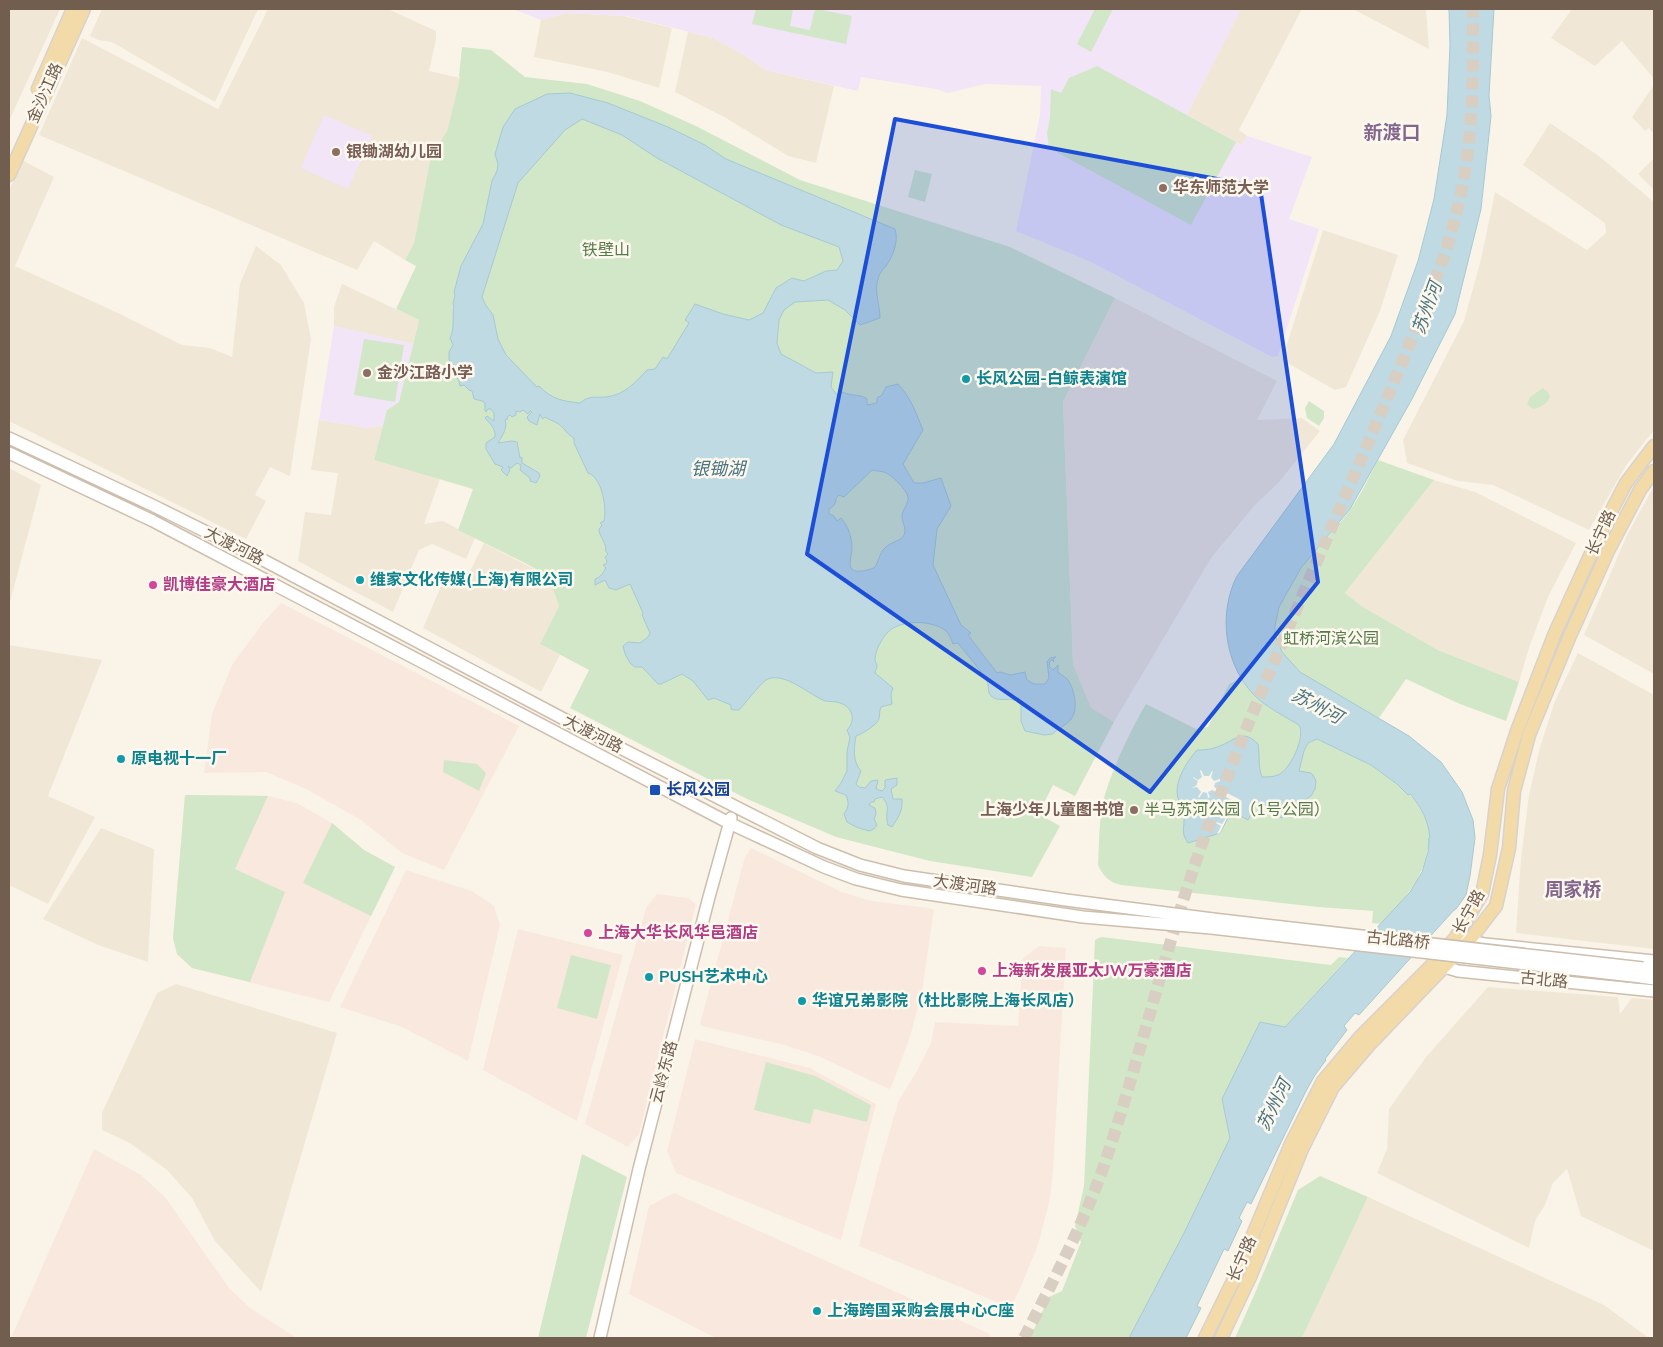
<svg xmlns="http://www.w3.org/2000/svg" width="1663" height="1347" font-family="'Nunito Sans','Noto Sans SC',sans-serif">
<rect width="100%" height="100%" fill="#faf4e8"/>
<path fill="#f1e7d7" d="M 9,9 L 60,9 L 10,119 L 9,119 Z
M 102,9 L 258,9 L 215,102 L 112,42 L 98,40 L 90,36 Z
M 268,9 L 388,9 L 436,31 L 436,39 L 429,71 L 460,78 L 447,131 L 431,156 L 414,243 L 405,260 L 374,241 L 357,270 L 39,135 L 82,38 L 218,109 Z
M 1241,9 L 1302,9 L 1239,130 L 1247,136 L 1242,145 L 1187,115 Z
M 1353,9 L 1426,9 L 1429,49 Z
M 1572,9 L 1654,9 L 1654,79 L 1622,41 L 1595,66 L 1551,38 Z
M 566,13 L 624,16 L 672,28 L 659,88 L 608,72 L 534,57 L 541,20 Z
M 688,32 L 713,38 L 741,53 L 766,70 L 834,86 L 816,163 L 788,156 L 726,118 L 675,92 Z
M 1654,85 L 1654,134 L 1649,128 L 1645,131 L 1632,117 Z
M 1550,123 L 1599,156 L 1654,202 L 1654,430 L 1627,464 L 1589,530 L 1493,485 L 1458,481 L 1407,463 L 1403,440 L 1464,321 L 1481,259 L 1495,192 L 1587,250 L 1606,233 L 1605,223 L 1523,165 Z
M 1654,158 L 1654,190 L 1638,174 Z
M 22,160 L 54,177 L 15,266 L 118,313 L 182,345 L 210,348 L 232,357 L 240,284 L 256,246 L 281,265 L 304,303 L 311,339 L 290,476 L 270,467 L 255,495 L 266,501 L 246,539 L 9,421 L 9,191 Z
M 1323,230 L 1398,255 L 1380,311 L 1346,387 L 1335,390 L 1282,360 Z
M 342,284 L 419,320 L 413,344 L 334,326 L 334,307 Z
M 1115,298 L 1277,381 L 1257,420 L 1302,418 L 1320,431 L 1279,482 L 1255,505 L 1211,558 L 1114,722 L 1091,709 L 1073,664 L 1063,402 Z
M 319,420 L 368,428 L 383,426 L 374,460 L 440,479 L 424,524 L 443,521 L 475,538 L 466,559 L 432,544 L 419,550 L 393,612 L 298,561 L 305,512 L 331,515 L 338,473 L 311,470 Z
M 9,468 L 41,485 L 9,606 Z
M 1434,480 L 1475,492 L 1576,543 L 1548,597 L 1529,648 L 1519,682 L 1438,650 L 1363,607 L 1345,593 Z
M 1654,486 L 1654,674 L 1584,635 L 1627,535 Z
M 484,543 L 548,576 L 559,606 L 540,644 L 560,655 L 541,692 L 423,628 L 444,579 L 462,587 Z
M 9,645 L 102,660 L 48,796 L 95,817 L 48,904 L 9,885 Z
M 1578,653 L 1654,695 L 1654,949 L 1516,933 L 1521,858 L 1529,795 L 1540,747 L 1555,701 Z
M 101,828 L 154,849 L 148,962 L 98,945 L 43,919 Z
M 176,984 L 337,1033 L 261,1292 L 215,1241 L 192,1198 L 167,1170 L 130,1143 L 102,1130 L 102,1113 L 157,993 Z
M 1488,987 L 1618,997 L 1620,1014 L 1632,998 L 1654,1000 L 1654,1251 L 1581,1216 L 1567,1169 L 1553,1183 L 1545,1205 L 1535,1221 L 1529,1248 L 1377,1173 L 1387,1149 L 1389,1109 L 1426,1057 Z
M 1368,1197 L 1604,1305 L 1649,1338 L 1302,1338 Z"/>
<path fill="#f9e8dd" d="M 281,603 L 519,726 L 444,870 L 402,853 L 361,820 L 306,789 L 266,772 L 204,773 L 212,714 L 232,665 L 262,624 Z
M 185,795 L 268,796 L 297,803 L 332,823 L 364,850 L 395,867 L 329,1002 L 192,968 L 177,954 L 173,938 Z
M 751,848 L 842,892 L 871,901 L 929,908 L 934,910 L 922,991 L 910,1037 L 892,1085 L 889,1089 L 818,1056 L 785,1045 L 702,1026 L 700,1024 L 745,857 Z
M 406,870 L 472,891 L 494,906 L 500,925 L 468,1061 L 402,1027 L 340,1007 Z
M 657,894 L 688,898 L 696,904 L 639,1134 L 628,1147 L 585,1124 L 646,908 Z
M 518,929 L 623,955 L 577,1121 L 483,1070 Z
M 1039,946 L 1066,948 L 1053,1170 L 1050,1199 L 1038,1245 L 1019,1291 L 1013,1303 L 1008,1305 L 1002,1304 L 859,1246 L 880,1164 L 899,1100 L 918,1069 L 931,1043 L 935,1022 L 1018,1026 L 1023,958 Z
M 695,1039 L 810,1068 L 876,1104 L 841,1240 L 676,1173 L 667,1151 Z
M 94,1149 L 141,1175 L 165,1197 L 229,1288 L 250,1308 L 297,1338 L 11,1338 Z
M 674,1193 L 988,1333 L 992,1338 L 716,1338 L 629,1294 L 649,1206 Z"/>
<path fill="#f1e5f7" d="M 513,9 L 1241,9 L 1187,115 L 1242,145 L 1247,136 L 1312,157 L 1289,219 L 1319,229 L 1278,356 L 1272,357 L 1091,262 L 1016,231 L 1040,115 L 1041,86 L 985,84 L 948,93 L 936,89 L 861,77 L 858,91 L 766,70 L 741,53 L 713,38 L 627,16 L 566,13 L 541,20 Z
M 324,115 L 372,136 L 348,189 L 301,168 Z
M 334,326 L 413,344 L 399,402 L 387,410 L 383,426 L 368,428 L 319,420 Z"/>
<path fill="#d2e7c8" d="M 756,9 L 793,9 L 790,26 L 810,30 L 814,12 L 817,9 L 852,16 L 846,44 L 752,24 Z
M 1095,9 L 1113,9 L 1091,52 L 1077,44 Z
M 462,47 L 491,50 L 525,77 L 587,84 L 640,101 L 696,126 L 800,180 L 1010,247 L 1115,298 L 1063,402 L 1073,664 L 1091,708 L 1114,722 L 1075,796 L 1053,785 L 1043,805 L 1047,807 L 1042,816 L 1060,826 L 1032,877 L 930,861 L 836,837 L 747,799 L 570,708 L 589,670 L 540,644 L 559,606 L 548,576 L 525,563 L 458,530 L 473,489 L 374,460 L 387,410 L 399,402 L 419,320 L 396,309 L 416,266 L 405,260 L 414,243 L 431,156 L 447,131 L 460,78 L 459,76 Z
M 1097,66 L 1236,142 L 1191,225 L 1049,148 L 1047,133 L 1050,118 L 1051,89 L 1061,93 L 1069,78 Z
M 915,170 L 932,174 L 925,202 L 908,197 Z
M 364,339 L 404,345 L 395,402 L 354,395 Z
M 1543,388 L 1548,392 L 1550,397 C 1546,405 1541,407 1533,409 L 1527,404 L 1530,397 Z
M 1309,401 L 1324,411 L 1324,418 L 1319,426 L 1307,418 L 1305,408 Z
M 1378,460 L 1434,480 L 1345,593 L 1363,607 L 1438,650 L 1519,682 L 1506,721 L 1460,704 L 1406,679 L 1379,718 C 1352,703 1305,681 1286,658 C 1247,610 1323,547 1350,510 C 1361,495 1369,477 1378,460 Z
M 1241,678 L 1259,699 L 1299,725 L 1301,732 L 1298,748 L 1304,751 L 1308,743 L 1317,739 L 1371,765 L 1397,784 L 1408,795 L 1409,794 C 1422,808 1428,820 1430,838 L 1429,839 C 1426,877 1406,897 1381,924 L 1372,923 L 1373,911 L 1318,907 L 1121,885 C 1109,882 1103,876 1098,865 C 1099,845 1099,826 1102,807 C 1107,779 1131,729 1146,704 L 1196,729 L 1208,727 L 1229,684 Z
M 444,760 L 477,764 L 486,773 L 479,791 L 443,772 Z
M 185,795 L 268,796 L 235,869 L 285,892 L 250,982 L 192,968 L 177,954 L 173,938 Z
M 332,823 L 364,850 L 395,867 L 371,916 L 303,883 Z
M 1102,937 L 1331,965 L 1339,957 L 1348,958 L 1285,1027 L 1260,1022 L 1222,1099 L 1230,1138 L 1184,1233 L 1129,1338 L 1031,1338 L 1034,1329 L 1049,1297 L 1062,1291 L 1081,1242 L 1075,1226 L 1084,1186 L 1095,940 L 1098,938 Z
M 571,955 L 611,965 L 597,1019 L 557,1008 Z
M 766,1062 L 815,1076 L 871,1105 L 867,1122 L 814,1109 L 810,1124 L 754,1110 Z
M 582,1154 L 627,1177 L 586,1338 L 538,1338 Z
M 1320,1176 L 1368,1197 L 1302,1338 L 1235,1338 L 1255,1293 L 1298,1190 Z"/>
<path fill="#bfdae2" stroke="#a6c9d3" fill-rule="evenodd" d="M 1449,9 L 1494,9 L 1489,95 L 1491,116 L 1481,209 L 1455,314 L 1412,399 L 1350,509 L 1301,568 L 1279,607 L 1275,626 L 1275,635 L 1282,652 L 1300,672 L 1409,736 L 1441,762 L 1462,792 L 1473,820 L 1475,838 L 1470,876 L 1466,895 L 1456,909 L 1454,910 L 1359,1015 L 1355,1013 L 1344,1026 L 1347,1030 L 1325,1059 L 1326,1060 L 1315,1075 L 1306,1091 L 1251,1204 L 1247,1202 L 1239,1218 L 1242,1221 L 1228,1251 L 1224,1249 L 1197,1306 L 1201,1308 L 1186,1338 L 1129,1338 L 1184,1233 L 1230,1138 L 1222,1099 L 1260,1022 L 1285,1027 L 1410,892 L 1422,872 L 1428,852 L 1429,838 L 1430,838 C 1428,820 1422,808 1410,794 L 1408,795 L 1397,784 L 1371,765 L 1317,739 L 1308,743 L 1304,751 L 1299,771 L 1311,773 L 1313,775 L 1316,781 L 1315,789 L 1311,796 L 1289,810 L 1282,818 L 1256,804 L 1248,820 L 1239,815 L 1237,818 L 1230,814 L 1220,833 L 1188,843 C 1180,831 1185,829 1184,816 C 1184,810 1181,807 1179,801 C 1172,784 1186,763 1197,750 C 1206,750 1214,749 1222,745 C 1236,739 1244,729 1258,744 C 1260,754 1258,769 1262,777 C 1267,777 1273,777 1278,775 C 1290,770 1306,737 1299,725 C 1284,716 1266,707 1254,695 C 1224,664 1218,613 1237,576 L 1334,444 L 1391,336 L 1418,261 L 1434,199 L 1447,115 L 1450,45 Z
M 570,93 L 608,103 L 668,127 L 705,145 L 726,159 L 895,229 C 899,241 893,256 886,266 C 884,269 880,272 879,276 C 873,290 880,304 880,318 L 860,325 L 845,310 L 828,300 L 795,302 L 784,310 L 779,320 L 777,343 L 781,354 L 816,373 L 833,372 L 831,387 L 838,396 L 843,392 C 852,397 858,393 867,399 L 867,405 L 877,403 L 877,398 L 882,395 L 886,387 L 898,384 C 911,398 916,413 923,430 L 903,464 L 914,483 L 923,483 L 941,478 L 951,506 L 937,529 L 933,565 L 961,625 L 971,633 L 968,635 L 997,673 L 1000,672 L 1011,675 L 1025,672 L 1027,680 L 1034,684 L 1045,684 L 1049,678 L 1047,662 L 1050,658 L 1056,657 L 1053,659 L 1054,662 L 1052,660 L 1050,661 L 1049,666 L 1053,670 L 1058,665 L 1058,672 C 1060,675 1065,676 1067,679 C 1074,687 1079,710 1071,719 C 1066,726 1058,728 1053,734 L 1044,735 L 1025,731 L 1021,721 L 1021,703 C 1010,696 1001,702 994,698 C 986,694 990,688 987,681 C 985,675 963,650 958,643 L 953,644 C 951,639 950,635 946,631 C 933,620 901,619 888,632 C 882,638 875,651 875,659 C 875,662 877,664 877,666 C 877,669 875,671 875,673 L 893,688 L 891,694 L 892,704 L 881,707 C 879,711 880,715 879,719 C 877,725 862,734 856,736 C 854,748 852,761 861,771 L 856,784 L 859,787 L 865,788 L 871,781 L 878,780 L 876,789 L 882,791 L 885,788 L 885,780 L 897,778 L 897,785 L 891,789 L 893,799 L 902,799 C 903,811 898,818 892,827 L 888,825 C 884,812 892,808 882,797 L 875,799 L 874,802 L 871,802 L 869,805 L 875,808 L 876,814 L 874,819 L 877,825 L 874,829 L 869,831 L 856,827 L 847,822 L 844,814 C 849,807 849,803 846,795 L 835,791 L 841,783 L 847,771 L 847,752 L 850,737 L 847,730 C 856,721 853,707 840,703 C 835,701 830,702 825,701 C 810,695 785,672 768,679 C 762,681 745,704 739,710 L 734,710 L 731,709 L 731,705 L 714,698 L 708,700 L 693,681 L 682,674 L 661,684 L 658,684 L 642,667 L 635,667 L 630,663 L 625,654 L 623,646 L 628,642 L 640,643 L 648,637 L 650,633 L 642,615 L 643,613 L 630,584 L 616,590 L 609,588 L 605,580 L 595,585 L 595,579 C 601,577 603,573 606,568 L 603,565 L 606,564 L 607,561 L 605,557 L 608,554 L 605,550 L 606,549 C 605,541 599,536 599,529 L 601,527 L 602,525 L 600,523 L 604,521 C 607,508 602,477 588,473 L 574,443 L 574,438 C 567,435 564,427 557,423 C 552,420 549,420 545,417 L 543,419 L 542,418 L 540,414 L 537,425 L 529,421 L 527,417 L 532,412 L 530,411 L 528,414 L 523,410 L 520,412 L 516,411 L 516,415 L 512,417 L 510,415 L 507,417 L 508,419 L 505,420 C 508,428 502,436 498,443 L 512,441 L 517,442 L 520,458 L 522,457 L 522,463 L 539,473 L 540,476 L 536,483 L 530,481 L 530,478 L 520,470 L 521,465 L 517,463 L 511,468 L 508,466 L 510,470 L 507,476 L 501,470 L 503,467 L 495,464 L 486,449 L 486,443 L 495,437 C 496,428 490,424 485,418 L 487,416 L 494,421 L 494,413 L 491,409 L 488,409 L 486,412 L 485,411 L 485,403 L 482,401 L 474,399 L 472,391 L 469,390 L 464,385 L 460,386 L 459,381 L 455,375 C 455,367 455,365 449,360 L 449,352 L 453,345 L 450,338 C 455,329 452,316 454,306 L 453,304 L 455,295 L 454,292 L 461,266 L 483,224 L 492,181 L 497,171 L 498,164 L 495,154 L 503,127 L 515,109 L 547,94 ZM 582,119 L 622,135 L 657,158 L 781,225 L 839,247 L 843,261 L 837,270 L 826,271 L 804,281 L 792,278 L 776,288 L 763,313 L 749,320 L 723,314 L 695,304 L 685,320 L 689,323 L 667,359 L 663,357 L 655,369 L 647,370 C 635,383 624,395 606,397 C 595,398 589,395 580,403 C 561,401 552,399 539,386 L 537,387 L 506,355 L 498,339 L 493,315 L 485,304 L 482,297 L 518,183 L 565,130 ZM 872,470 C 876,471 880,471 884,472 C 891,474 907,490 908,497 C 909,504 902,510 902,516 C 902,523 907,528 904,535 C 900,542 890,542 885,548 C 879,553 879,562 874,568 C 867,570 851,576 850,564 C 850,559 852,553 852,548 C 852,537 848,526 841,518 L 837,521 L 834,516 L 829,514 L 829,509 C 834,506 836,504 836,498 L 839,495 L 844,497 Z"/>
<path fill="#faf4e8" d="M 1201,770 L 1204,776 L 1209,776 L 1212,771 L 1213,771 L 1211,777 L 1214,781 L 1220,779 L 1220,781 L 1215,783 L 1214,787 L 1239,799 L 1233,812 L 1239,815 L 1237,818 L 1229,814 L 1220,833 L 1217,834 L 1221,826 L 1216,823 L 1217,822 L 1222,824 L 1226,818 L 1220,815 L 1221,813 L 1227,816 L 1230,809 L 1224,807 L 1225,805 L 1230,807 L 1234,801 L 1212,790 L 1208,792 L 1210,797 L 1208,798 L 1207,793 L 1203,792 L 1199,798 L 1198,797 L 1201,792 L 1197,787 L 1191,788 L 1196,786 L 1198,781 L 1193,778 L 1193,777 L 1198,780 L 1202,777 L 1200,771 Z"/>
<g fill="none" stroke-linecap="round" stroke-linejoin="round">
<path stroke="#d8cec2" stroke-width="12" stroke-dasharray="12 6" stroke-linecap="butt" d="M 1024,1338 C 1051,1285 1080,1231 1101,1174 C 1140,1062 1165,945 1206,833 C 1278,637 1371,450 1445,254 C 1451,232 1458,211 1462,188 C 1474,129 1473,69 1473,9"/>
<defs>
<path id="secondary" d="M 9,438 L 152,505 L 265,561 L 577,726 L 817,848 L 860,865 L 904,876 L 1066,900 L 1213,919
M 9,453 L 153,521 L 729,823 L 824,867 L 856,879 L 901,890 L 1083,917 L 1211,928
M 1462,939 L 1485,944 L 1654,961
M 1438,965 L 1458,971 L 1654,991
M 1643,968 L 1654,969
M 1641,977 L 1654,979
M 600,1338 L 639,1169 L 709,897 L 731,818"/>
<path id="primary" d="M 38,89 L 73,9
M 9,175 L 84,9
M 1205,1338 L 1237,1273 L 1291,1144 L 1323,1081 L 1360,1037 L 1434,963 L 1456,937 L 1482,894 L 1490,855 L 1498,789 L 1517,731 L 1555,633 L 1604,525 L 1626,483 L 1654,446
M 1221,1338 L 1250,1277 L 1302,1149 L 1333,1087 L 1369,1045 L 1469,941 L 1496,906 L 1509,848 L 1514,791 L 1529,735 L 1569,638 L 1608,551 L 1640,490 L 1654,471"/>
</defs>
<use href="#secondary" stroke="#cdbead" stroke-width="14"/>
<use href="#primary" stroke="#d8d2ce" stroke-width="15"/>
<use href="#secondary" stroke="#fff" stroke-width="11"/>
<use href="#primary" stroke="#f2dba8" stroke-width="12"/>
<defs>
<path id="secondary-bridge" d="M 1213,919 L 1643,968
M 1211,928 L 1641,977"/>
</defs>
<use href="#secondary-bridge" stroke="#cdbead" stroke-width="14" stroke-linecap="butt"/>
<use href="#secondary-bridge" stroke="#fff" stroke-width="11"/>
</g>
<path fill="#1d4ed8" fill-opacity="0.2" stroke="#1d4ed8" stroke-width="4" stroke-linejoin="round" d="M 895,119 L 1260,187 L 1318,582 L 1150,792 L 807,554 Z"/>
<g fill="#8d6e63" stroke="#fdf8ee" stroke-width="2">
<circle cx="336" cy="152" r="5"/>
<circle cx="1163" cy="188" r="5"/>
<circle cx="367" cy="373" r="5"/>
<circle cx="1134" cy="810" r="5"/>
</g>
<g fill="#0f9aa8" stroke="#fdf8ee" stroke-width="2">
<circle cx="966" cy="379" r="5"/>
<circle cx="360" cy="580" r="5"/>
<circle cx="121" cy="759" r="5"/>
<circle cx="649" cy="977" r="5"/>
<circle cx="802" cy="1001" r="5"/>
<circle cx="817" cy="1311" r="5"/>
</g>
<g fill="#d1479c" stroke="#fdf8ee" stroke-width="2">
<circle cx="153" cy="585" r="5"/>
<circle cx="588" cy="933" r="5"/>
<circle cx="982" cy="971" r="5"/>
</g>
<rect fill="#1a4fb4" stroke="#fdf8ee" stroke-width="2" x="649" y="784" width="12" height="12" rx="2.5"/>
<g text-anchor="middle" dominant-baseline="central" stroke-width="5" stroke-linejoin="round" paint-order="stroke">
<g font-size="16" fill="#725e4f" stroke="#fdf8ee">
<text transform="translate(45 93) rotate(-66)">金沙江路</text>
<text transform="translate(1601 533) rotate(-65)">长宁路</text>
<text transform="translate(234 546) rotate(27)">大渡河路</text>
<text transform="translate(593 734) rotate(27)">大渡河路</text>
<text transform="translate(965 885) rotate(8)">大渡河路</text>
<text transform="translate(1469 912) rotate(-61)">长宁路</text>
<text transform="translate(1398 940) rotate(6)">古北路桥</text>
<text transform="translate(1544 980) rotate(6)">古北路</text>
<text transform="translate(664 1072) rotate(-75)">云岭东路</text>
<text transform="translate(1242 1259) rotate(-66)">长宁路</text>
</g>
<g font-size="16" font-weight="bold" fill="#785e54" stroke="#fdf8ee" text-anchor="start">
<text x="346" y="152">银锄湖幼儿园</text>
<text x="1173" y="188">华东师范大学</text>
<text x="377" y="373">金沙江路小学</text>
<text x="1124" y="810" text-anchor="end">上海少年儿童图书馆</text>
</g>
<g font-size="16" fill="#567b4b" stroke="#fdf8ee">
<text x="606" y="250">铁壁山</text>
<text x="1331" y="639">虹桥河滨公园</text>
<text x="1237" y="810">半马苏河公园（1号公园）</text>
</g>
<g font-size="16" font-weight="bold" fill="#0d838f" stroke="#fdf8ee" text-anchor="start">
<text x="976" y="379">长风公园-白鲸表演馆</text>
<text x="370" y="580">维家文化传媒(上海)有限公司</text>
<text x="131" y="759">原电视十一厂</text>
<text x="659" y="977">PUSH艺术中心</text>
<text x="812" y="1001">华谊兄弟影院（杜比影院上海长风店）</text>
<text x="827" y="1311">上海跨国采购会展中心C座</text>
</g>
<g font-size="16" font-weight="bold" fill="#b23c85" stroke="#fdf8ee" text-anchor="start">
<text x="163" y="585">凯博佳豪大酒店</text>
<text x="598" y="933">上海大华长风华邑酒店</text>
<text x="992" y="971">上海新发展亚太JW万豪酒店</text>
</g>
<g font-size="16" font-weight="bold" fill="#164399" stroke="#fdf8ee" text-anchor="start">
<text x="666" y="790">长风公园</text>
</g>
<g font-size="18" font-style="italic" fill="#4b7582" stroke="#fdf8ee">
<text transform="translate(1427 308) rotate(-70)">苏州河</text>
<text x="718" y="469">银锄湖</text>
<text transform="translate(1317 706) rotate(28)">苏州河</text>
<text transform="translate(1274 1105) rotate(-64)">苏州河</text>
</g>
<g font-size="19" font-weight="bold" fill="#83668d" stroke="#fdf8ee">
<text x="1392" y="133">新渡口</text>
<text x="1573" y="890">周家桥</text>
</g>
</g>
<rect width="1663" height="1347" fill="none" stroke="#725e4f" stroke-width="20"/>
</svg>
